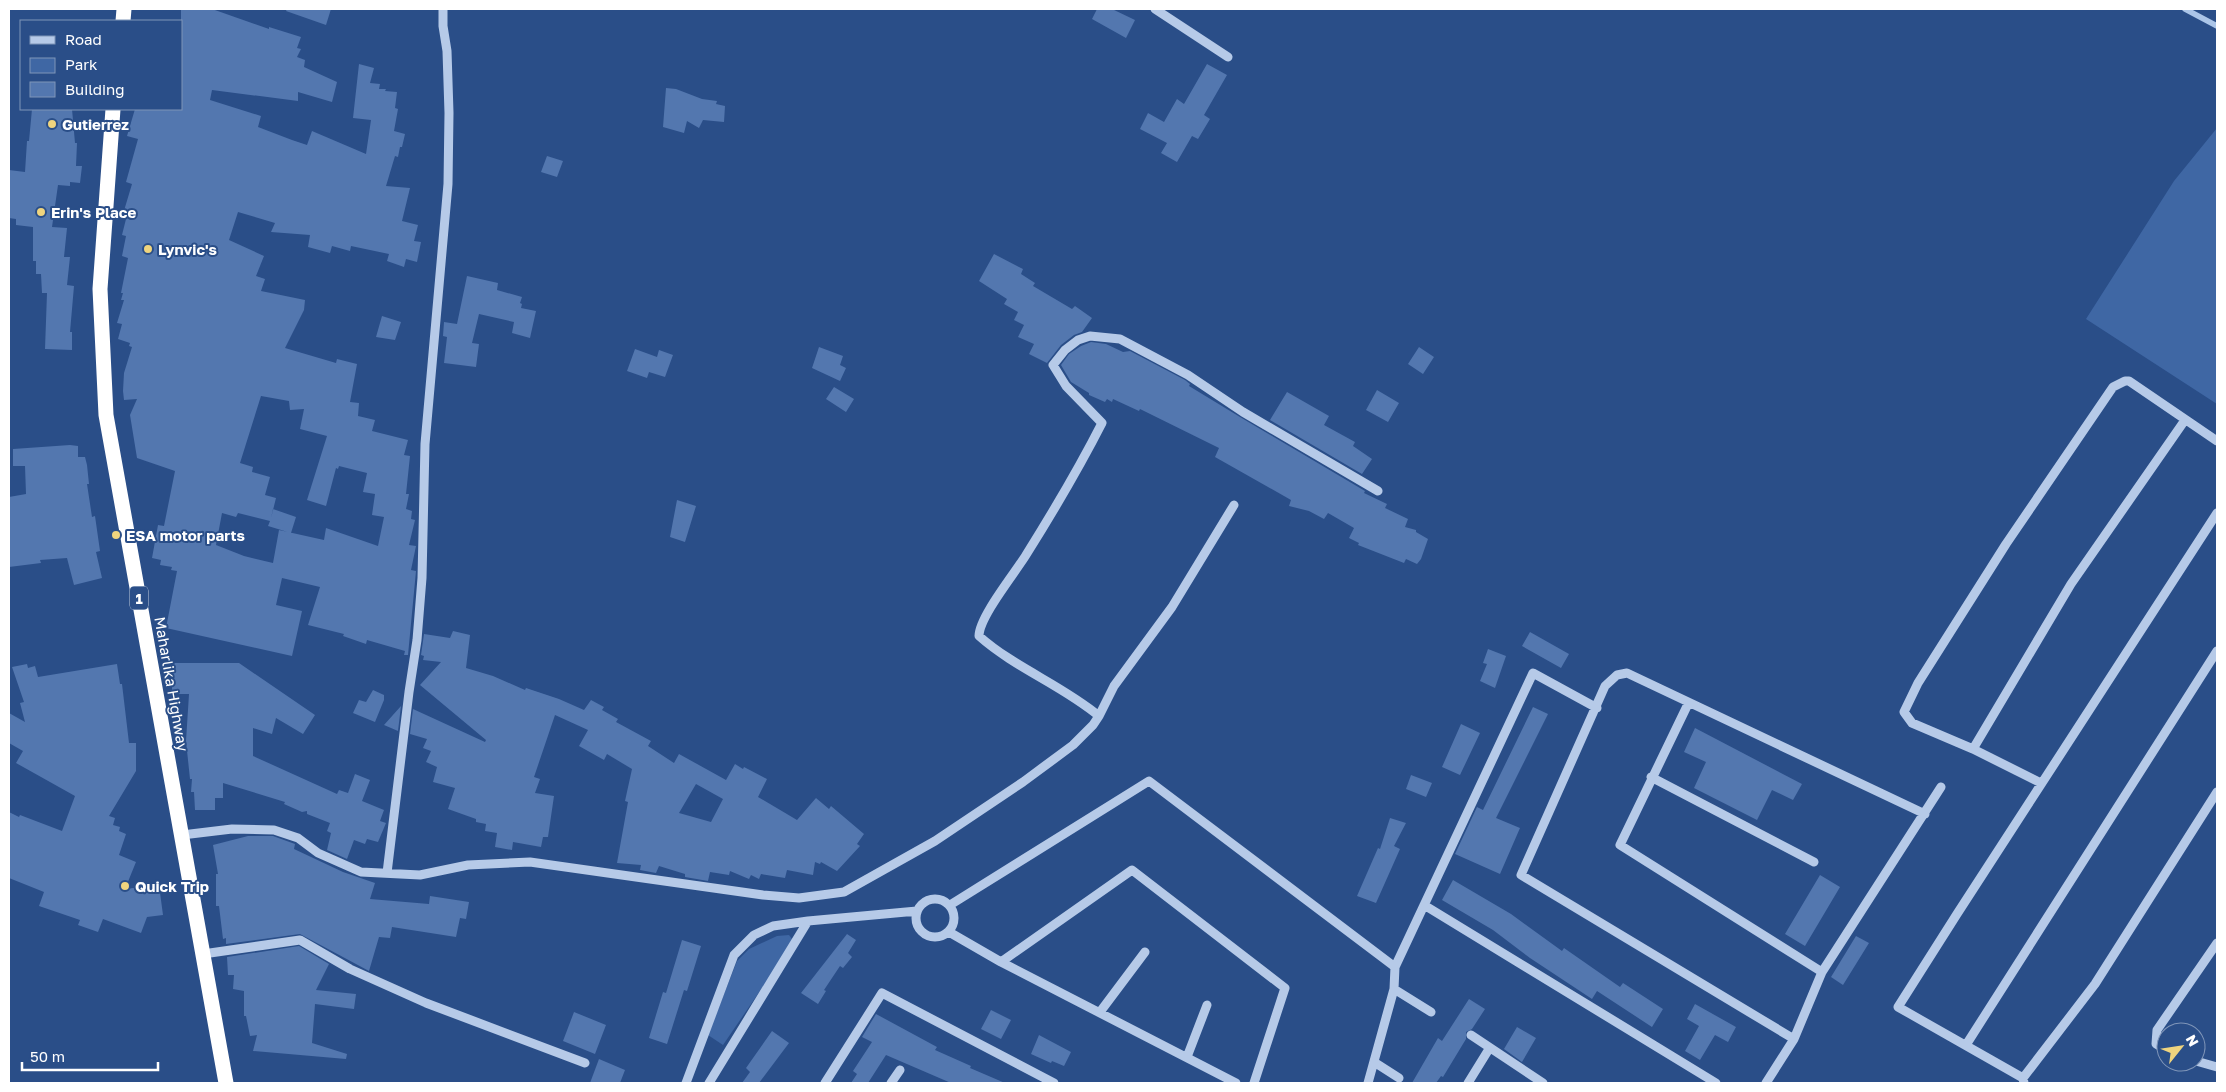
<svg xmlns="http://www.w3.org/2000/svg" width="2226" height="1092" font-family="'Golos Text',sans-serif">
<rect width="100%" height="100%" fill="#2a4e88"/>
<path fill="#3f67a4" d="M 2217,128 L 2217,404 L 2086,319 L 2174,181 Z
M 789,935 L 792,939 L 792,944 L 723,1045 L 708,1035 L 737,961 L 749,949 L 777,936 Z"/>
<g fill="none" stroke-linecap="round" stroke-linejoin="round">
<path stroke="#abc5e8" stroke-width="5.5" d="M 2185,9 L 2217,26"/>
</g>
<path fill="#5377af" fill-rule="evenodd" d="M 181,9 L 212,9 L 269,29 L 269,27 L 301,37 L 297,48 L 301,49 L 297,57 L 305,60 L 304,67 L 337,82 L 332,102 L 298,92 L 298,101 L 212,90 L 210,100 L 261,116 L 258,127 L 292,140 L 307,145 L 312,131 L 366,154 L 371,120 L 353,118 L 359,64 L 374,68 L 370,83 L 380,84 L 379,89 L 386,89 L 385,91 L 397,92 L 395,108 L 398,109 L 394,131 L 405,134 L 402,147 L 400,147 L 398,157 L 395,156 L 386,186 L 410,188 L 402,221 L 418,225 L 414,241 L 421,242 L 417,262 L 406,259 L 404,267 L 387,261 L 389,254 L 351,246 L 350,251 L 332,246 L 330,253 L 308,247 L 310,235 L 271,232 L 275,223 L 238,212 L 229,240 L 264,256 L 256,276 L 265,279 L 261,291 L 305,300 L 304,310 L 285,348 L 336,363 L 337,359 L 357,364 L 350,402 L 359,403 L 358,416 L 375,420 L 372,431 L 408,440 L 404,455 L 410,456 L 406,494 L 409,494 L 406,509 L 412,511 L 411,519 L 415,520 L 409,545 L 416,546 L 411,570 L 416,571 L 408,655 L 404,655 L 405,651 L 367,640 L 366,644 L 343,636 L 344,634 L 308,625 L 320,587 L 282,578 L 276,605 L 302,611 L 292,656 L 166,628 L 177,571 L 171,570 L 172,567 L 160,565 L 161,560 L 152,558 L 158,525 L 164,526 L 175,471 L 137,458 L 130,415 L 137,399 L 124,400 L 123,391 L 124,373 L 132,347 L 129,346 L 130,343 L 118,339 L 122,324 L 117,323 L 124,300 L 121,300 L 123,293 L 121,293 L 128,258 L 122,256 L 126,236 L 122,235 L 127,215 L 123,214 L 132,184 L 126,182 L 138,139 L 127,136 L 135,109 L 181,109 ZM 261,396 L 289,401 L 290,410 L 304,409 L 300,429 L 327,436 L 307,500 L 326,506 L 336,468 L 338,469 L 339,466 L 367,473 L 363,492 L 375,494 L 372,515 L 384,517 L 378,546 L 326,528 L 324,540 L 279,530 L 273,563 L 244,556 L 216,545 L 222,513 L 236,517 L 238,513 L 270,521 L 268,526 L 291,533 L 296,517 L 273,509 L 271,518 L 276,498 L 265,495 L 270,477 L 252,472 L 253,467 L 240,463 Z
M 287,9 L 331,9 L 326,25 L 286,11 Z
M 1097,9 L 1112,9 L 1135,20 L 1126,38 L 1092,19 Z
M 1207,64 L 1227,75 L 1204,115 L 1210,119 L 1198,139 L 1192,136 L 1177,162 L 1161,153 L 1167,143 L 1140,129 L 1148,113 L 1164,122 L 1177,99 L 1184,104 Z
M 666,88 L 676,89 L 702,99 L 717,101 L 716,104 L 725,106 L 724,122 L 703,120 L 699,128 L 687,121 L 684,133 L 663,127 Z
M 32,109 L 72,109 L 75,143 L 77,143 L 76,166 L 82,166 L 80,183 L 70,182 L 70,186 L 58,185 L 52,227 L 67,228 L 64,257 L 70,257 L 67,285 L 74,286 L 70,332 L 72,332 L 72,350 L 45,349 L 47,293 L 42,293 L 41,274 L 36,274 L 36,261 L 33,261 L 33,227 L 16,225 L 16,219 L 9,218 L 9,170 L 25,172 L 27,141 L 29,141 Z
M 547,156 L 563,161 L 557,177 L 541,172 Z
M 994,254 L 1023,269 L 1021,274 L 1035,283 L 1033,286 L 1072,309 L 1075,306 L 1092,318 L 1082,332 L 1074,335 L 1061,345 L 1047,363 L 1029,354 L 1034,344 L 1018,337 L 1024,325 L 1014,320 L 1018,312 L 1004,304 L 1007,299 L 979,281 Z
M 467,276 L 498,283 L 497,290 L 522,297 L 520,303 L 522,304 L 521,308 L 536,311 L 530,338 L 512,333 L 514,322 L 479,314 L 472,343 L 479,344 L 476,367 L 444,363 L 447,337 L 443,336 L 444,322 L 457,324 Z
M 382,316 L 401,322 L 395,340 L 376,337 Z
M 1091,342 L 1106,344 L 1123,352 L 1130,351 L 1185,380 L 1190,384 L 1189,386 L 1240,417 L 1365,491 L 1364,493 L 1387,504 L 1385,508 L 1408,519 L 1405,527 L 1416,530 L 1416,532 L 1428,539 L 1421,559 L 1417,564 L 1406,559 L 1404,563 L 1358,545 L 1359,543 L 1349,538 L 1354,528 L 1328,513 L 1324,519 L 1309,511 L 1289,506 L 1291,500 L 1215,457 L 1219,448 L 1140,409 L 1139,411 L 1113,399 L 1112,402 L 1107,399 L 1105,402 L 1089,395 L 1089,393 L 1071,382 L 1061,365 L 1069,354 L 1081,346 Z
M 819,347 L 843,356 L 840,365 L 846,368 L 840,381 L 812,368 Z
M 1419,347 L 1434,357 L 1423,374 L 1408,364 Z
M 635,349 L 657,357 L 659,350 L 673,355 L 665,377 L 649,372 L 647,378 L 627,371 Z
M 834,387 L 854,399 L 846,412 L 826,399 Z
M 1377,390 L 1399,403 L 1388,422 L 1366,410 Z
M 1287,392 L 1329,416 L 1324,425 L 1355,442 L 1353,446 L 1372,459 L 1362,474 L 1270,420 Z
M 70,445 L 78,446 L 78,457 L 85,457 L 87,465 L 89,484 L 87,484 L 92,517 L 95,516 L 100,551 L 96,552 L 102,578 L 74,585 L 67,558 L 40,560 L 41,563 L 9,567 L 9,497 L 26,494 L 25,466 L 13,466 L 13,449 Z
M 677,500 L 696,506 L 685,542 L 670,537 Z
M 453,631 L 470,635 L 466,668 L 493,676 L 525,690 L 526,688 L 559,699 L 584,710 L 591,700 L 604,707 L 602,710 L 618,719 L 616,722 L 651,741 L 648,746 L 674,763 L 679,754 L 726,780 L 735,764 L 743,769 L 744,767 L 767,779 L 758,797 L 797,820 L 816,798 L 829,809 L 831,806 L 864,834 L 857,844 L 860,846 L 837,871 L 821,862 L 820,864 L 815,862 L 813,875 L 787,870 L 785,878 L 761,874 L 759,879 L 751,875 L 749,879 L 730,871 L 729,875 L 710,872 L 708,881 L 685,877 L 685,874 L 659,866 L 656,873 L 640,870 L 641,865 L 617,863 L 628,802 L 625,801 L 632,769 L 607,754 L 604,760 L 579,746 L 588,730 L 555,715 L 534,777 L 540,779 L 535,793 L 554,796 L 548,837 L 543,837 L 541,847 L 513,842 L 512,850 L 495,847 L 497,833 L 485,831 L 486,824 L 476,822 L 476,819 L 448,809 L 455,788 L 433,782 L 437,767 L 426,762 L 431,751 L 423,748 L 427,739 L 410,734 L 413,709 L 485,742 L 486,740 L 420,685 L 441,662 L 423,660 L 424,656 L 421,655 L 424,634 L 450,638 ZM 696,784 L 723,799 L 711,822 L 679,813 Z
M 1530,632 L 1569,654 L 1561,668 L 1522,646 Z
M 1488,649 L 1506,656 L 1495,688 L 1480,681 L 1487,664 L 1483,663 Z
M 172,663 L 239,663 L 315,715 L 303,734 L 276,718 L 272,734 L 253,728 L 253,756 L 337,794 L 339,790 L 348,793 L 355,774 L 370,780 L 362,801 L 384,810 L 380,821 L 386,823 L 378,842 L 367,839 L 365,844 L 354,840 L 347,859 L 327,850 L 331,833 L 327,831 L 330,823 L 307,814 L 307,811 L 302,812 L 284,804 L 285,802 L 223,783 L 223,798 L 215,798 L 215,810 L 195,810 L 194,792 L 191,792 L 192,779 L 190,779 L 186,741 L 189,694 L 172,694 Z
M 27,664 L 28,668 L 35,666 L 38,677 L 117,664 L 120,684 L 122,684 L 129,743 L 136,743 L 136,771 L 109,816 L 115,818 L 113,825 L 120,827 L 119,831 L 126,834 L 119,855 L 136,862 L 125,889 L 159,885 L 163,915 L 147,917 L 141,933 L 103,919 L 98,932 L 78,925 L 80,920 L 39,906 L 44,892 L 9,878 L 9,812 L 19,817 L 20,815 L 62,831 L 75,796 L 16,763 L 23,751 L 9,743 L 9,713 L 25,722 L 20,703 L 24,702 L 12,667 Z
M 373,690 L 384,695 L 384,700 L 375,722 L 353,713 L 359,700 L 366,702 Z
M 401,706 L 398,731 L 384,725 Z
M 1533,707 L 1548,714 L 1496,818 L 1520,828 L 1500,874 L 1455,854 L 1477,807 L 1483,810 Z
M 1461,724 L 1480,733 L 1460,775 L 1442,767 Z
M 1695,728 L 1802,784 L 1793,800 L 1772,790 L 1757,820 L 1694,788 L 1706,762 L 1684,752 Z
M 1411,775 L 1432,783 L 1426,797 L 1406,789 Z
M 1390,818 L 1406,823 L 1394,846 L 1400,849 L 1376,903 L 1357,896 L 1378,848 L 1380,849 Z
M 248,836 L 273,836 L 295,844 L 294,849 L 343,872 L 375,883 L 370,899 L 429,904 L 430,896 L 469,902 L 466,919 L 460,918 L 456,937 L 392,927 L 390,938 L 379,937 L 369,971 L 300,934 L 226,944 L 226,938 L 223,939 L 219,906 L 216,906 L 216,874 L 218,874 L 213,845 Z
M 1820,875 L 1840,887 L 1805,946 L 1785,934 Z
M 1453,880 L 1511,914 L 1562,951 L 1564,948 L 1620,987 L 1623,983 L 1663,1009 L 1652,1027 L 1597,991 L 1592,999 L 1530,958 L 1493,930 L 1442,900 Z
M 847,934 L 856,940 L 848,953 L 852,957 L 843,968 L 840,966 L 824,990 L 826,991 L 818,1004 L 801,993 Z
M 1856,936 L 1869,943 L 1843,985 L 1831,977 Z
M 682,940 L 701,946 L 687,991 L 684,990 L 667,1044 L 649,1038 L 663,992 L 666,993 Z
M 299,946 L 329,964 L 316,990 L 356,994 L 354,1009 L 315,1004 L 312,1043 L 347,1054 L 346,1059 L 253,1051 L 257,1035 L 250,1036 L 246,1016 L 244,1016 L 244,991 L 233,989 L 234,975 L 228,975 L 227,957 Z
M 1469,999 L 1485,1009 L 1472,1029 L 1466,1032 L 1466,1039 L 1443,1077 L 1441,1076 L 1436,1083 L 1412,1083 L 1438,1038 L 1442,1041 Z
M 1695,1004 L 1736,1027 L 1728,1042 L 1715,1035 L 1700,1060 L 1685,1051 L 1699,1026 L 1687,1019 Z
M 991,1010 L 1011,1020 L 1001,1039 L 981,1029 Z
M 574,1012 L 606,1025 L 595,1054 L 563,1041 Z
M 876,1014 L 937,1047 L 935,1050 L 971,1066 L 970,1068 L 1005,1083 L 951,1083 L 886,1055 L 868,1083 L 851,1083 L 857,1074 L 853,1071 L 872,1042 L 862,1037 Z
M 1517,1027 L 1536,1038 L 1522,1062 L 1504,1049 Z
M 772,1031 L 789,1043 L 759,1083 L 742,1083 L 750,1072 L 746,1068 Z
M 1039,1035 L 1071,1052 L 1064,1066 L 1052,1061 L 1051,1063 L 1031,1054 Z
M 599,1059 L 625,1070 L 620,1083 L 590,1083 Z"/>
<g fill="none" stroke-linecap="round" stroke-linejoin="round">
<path stroke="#b6cae8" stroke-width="9" d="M 1155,9 L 1228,57
M 1688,704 L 1620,845 L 1822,972
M 1099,716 L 1114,686 L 1172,607 L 1234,505
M 1973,749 L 2071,584 L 2185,420
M 1651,777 L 1814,862
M 2041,783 L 1973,749 L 1912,723 L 1904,712 L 1918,683 L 2006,544 L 2113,387 L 2125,381 L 2129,381 L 2217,441
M 182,835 L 232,829 L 274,830 L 298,838 L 318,853 L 361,872 L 420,875 L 468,865 L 530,862 L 763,895 L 799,898 L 844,892 L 935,841 L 1023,782 L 1073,745 L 1093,725 L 1099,716 C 1062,685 1015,668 979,636 C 979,617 1015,573 1026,555 C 1053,512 1079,468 1102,423 L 1066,386 L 1053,365 L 1065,350 L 1078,340 L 1090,336 L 1120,339 L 1188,375 L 1243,412 L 1378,491
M 387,873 L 409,692 L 417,640 L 422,578 L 425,444 L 448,184 L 449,113 L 447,51 L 443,26 L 443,9
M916 918a19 19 0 1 1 38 0a19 19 0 1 1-38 0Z
M 950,905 L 1149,781 L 1395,967
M 1424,905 L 1716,1083
M 949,932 L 1001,962 L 1236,1083
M 203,954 L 300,940 L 350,969 L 426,1003 L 585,1063
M 1001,962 L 1132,870 L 1285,988 L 1254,1083
M 1394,989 L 1431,1012
M 1100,1012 L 1145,952
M 1471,1035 L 1543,1083
M 1794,1039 L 1521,875 L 1605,686 L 1617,675 L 1627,673 L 1925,814
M 1966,1045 L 2217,651
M 2166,1050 L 2156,1044 L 2157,1030 L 2217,943
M 1187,1057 L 1207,1005
M 2196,1061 L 2217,1067
M 1374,1062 L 1399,1078
M 2023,1078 L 1898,1007 L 1957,914 L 2217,513
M 686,1083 L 734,955 L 754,935 L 773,926 L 808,921 L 917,911
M 709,1083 L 808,921
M 825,1083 L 882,993 L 1054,1083
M 891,1083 L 900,1070
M 1368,1083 L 1394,989 L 1395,967 L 1533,673 L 1597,708
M 1468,1083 L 1489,1049
M 1766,1083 L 1794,1039 L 1822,972 L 1941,787
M 2024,1083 L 2023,1078 L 2095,984 L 2217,792"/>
<path stroke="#fff" stroke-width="15" d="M 123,21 L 124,9
M 113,109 L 100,289 L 106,415 L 226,1083"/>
</g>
<g fill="#efd47e" stroke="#2a4e88" stroke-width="2">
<circle cx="52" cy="124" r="5"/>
<circle cx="41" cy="212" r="5"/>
<circle cx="148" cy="249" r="5"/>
<circle cx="116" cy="535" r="5"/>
<circle cx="125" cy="886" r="5"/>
</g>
<g text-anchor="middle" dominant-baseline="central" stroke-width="4" stroke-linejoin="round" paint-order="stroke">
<rect fill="#2a4e88" stroke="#bfcadb" stroke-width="1" x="130" y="586.5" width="18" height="23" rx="4"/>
<g font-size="14" font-weight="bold" fill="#fff">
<text x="139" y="598">1</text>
</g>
<g font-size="15" font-weight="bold" fill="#fff" stroke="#2a4e88" text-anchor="start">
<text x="62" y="124">Gutierrez</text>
<text x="51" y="212">Erin's Place</text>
<text x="158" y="249">Lynvic's</text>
<text x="126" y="535">ESA motor parts</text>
<text x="135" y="886">Quick Trip</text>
</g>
<g font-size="15" fill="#fff" stroke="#2a4e88">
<text transform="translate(172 684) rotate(80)">Maharlika Highway</text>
</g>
</g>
<rect width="2226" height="1092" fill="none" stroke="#ffffff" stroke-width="20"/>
<rect x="20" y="20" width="162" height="90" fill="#2a4e88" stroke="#7f95b8"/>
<rect x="30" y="36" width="25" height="8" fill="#b6cae8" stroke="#7f95b8"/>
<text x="65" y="45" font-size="15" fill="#ffffff">Road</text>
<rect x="30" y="58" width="25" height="15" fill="#3f67a4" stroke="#7f95b8"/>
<text x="65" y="70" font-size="15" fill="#ffffff">Park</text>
<rect x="30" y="82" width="25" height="15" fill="#5377af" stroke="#7f95b8"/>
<text x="65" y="95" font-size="15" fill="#ffffff">Building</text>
<g transform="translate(2181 1047) rotate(60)"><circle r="24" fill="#2a4e88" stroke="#7f95b8"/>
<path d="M0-4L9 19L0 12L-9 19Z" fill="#efd47e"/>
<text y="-8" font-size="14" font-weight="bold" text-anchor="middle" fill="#ffffff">N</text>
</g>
<path d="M22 1062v8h136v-8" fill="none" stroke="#ffffff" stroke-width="2.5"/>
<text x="30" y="1062" font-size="15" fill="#ffffff" stroke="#2a4e88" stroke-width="4" paint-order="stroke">50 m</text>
</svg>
